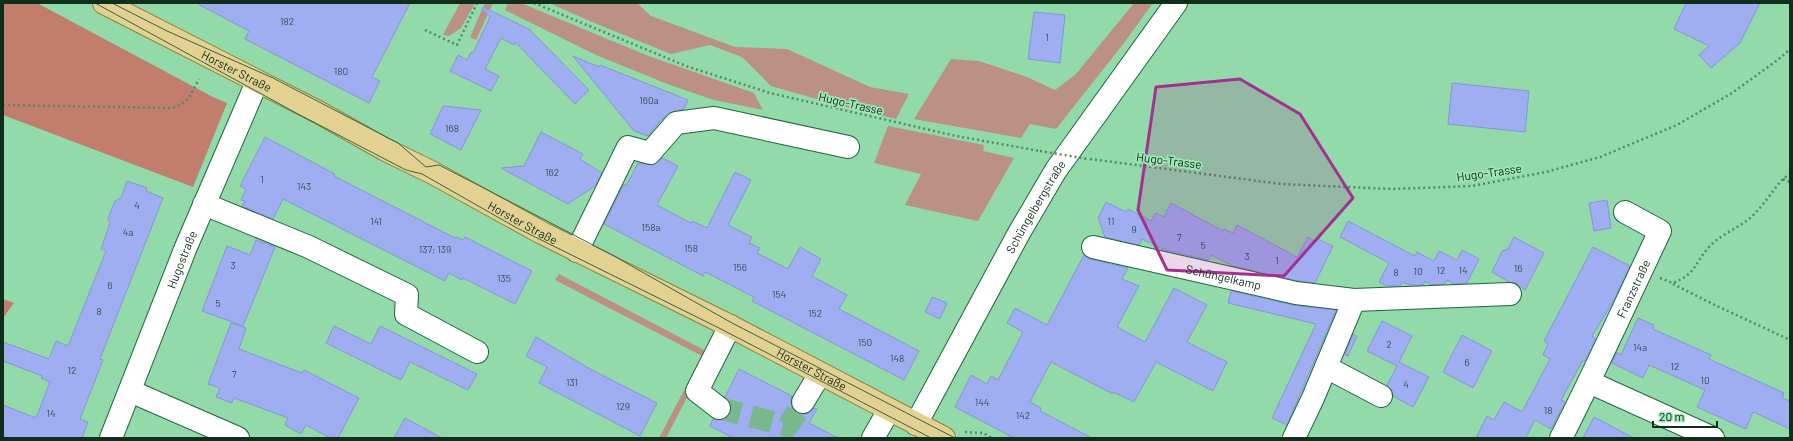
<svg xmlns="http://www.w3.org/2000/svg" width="1793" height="441" font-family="Barlow,sans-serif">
<rect width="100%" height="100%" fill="#93daaa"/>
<path fill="#bb9085" d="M 460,3 L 475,3 L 461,28 L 449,36 L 443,35 Z
M 485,3 L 493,3 L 476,40 L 470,37 Z
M 508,3 L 521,3 L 646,55 L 754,93 L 763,110 L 714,100 L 670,85 L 596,55 L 505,10 Z
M 549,3 L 637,3 L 651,16 L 735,47 L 787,49 L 870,87 L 909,94 L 896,119 L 827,102 L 771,86 L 742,57 L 710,45 L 671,54 L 592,22 Z
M 1134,3 L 1153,3 L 1124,43 L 1056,129 L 1030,124 L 1021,138 L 914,119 L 951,59 L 979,61 L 1027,77 L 1055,90 L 1076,74 Z
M 888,126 L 984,145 L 983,151 L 1014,158 L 978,221 L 905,205 L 921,174 L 874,163 Z
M 559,274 L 710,353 L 666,438 L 659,438 L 702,356 L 555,280 Z"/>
<path fill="#c17e6d" d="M 3,3 L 37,3 L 213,97 L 227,103 L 193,187 L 3,115 Z
M 3,299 L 14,303 L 3,318 Z"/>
<path fill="#9faef1" stroke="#8795d6" d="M 196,3 L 410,3 L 372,77 L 380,81 L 369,103 L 245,39 L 249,31 Z
M 1686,3 L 1760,3 L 1740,43 L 1711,68 L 1699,55 L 1709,46 L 1674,29 Z
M 483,7 L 529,29 L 589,90 L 575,104 L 515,42 L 514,45 L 501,38 L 485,69 L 499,76 L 491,91 L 450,71 L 458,55 L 467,60 L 471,52 L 473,53 L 490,17 L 482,9 Z
M 1034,12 L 1065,15 L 1060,63 L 1028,59 Z
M 573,56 L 599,67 L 600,65 L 688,100 L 684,109 L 674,111 L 661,120 L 648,136 L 634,131 Z
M 1452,83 L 1529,91 L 1525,132 L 1448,124 Z
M 443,106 L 481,110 L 461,150 L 430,134 Z
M 541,132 L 583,154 L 580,159 L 602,173 L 596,185 L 568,204 L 501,168 L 524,166 Z
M 265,137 L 335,174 L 334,176 L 455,238 L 456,237 L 463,240 L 465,237 L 532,271 L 515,304 L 463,278 L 462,280 L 449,273 L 445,281 L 283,199 L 273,219 L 242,206 L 245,201 L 241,200 L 246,189 L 240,186 Z
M 662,158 L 678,166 L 657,205 L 691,223 L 692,221 L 707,228 L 735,172 L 751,180 L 728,225 L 752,237 L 749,243 L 760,248 L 757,253 L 788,269 L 800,247 L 821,259 L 812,276 L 847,295 L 839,309 L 919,351 L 904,380 L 752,301 L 754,297 L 705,272 L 703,276 L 604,224 L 624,184 L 626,186 L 638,163 L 653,165 Z
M 127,181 L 147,188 L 146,191 L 163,198 L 100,359 L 103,360 L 80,419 L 88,422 L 82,438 L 3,438 L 3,405 L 36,418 L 50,382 L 41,378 L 42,376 L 3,361 L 3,342 L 49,359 L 56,341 L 68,346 L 106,251 L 101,249 L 110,223 L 108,219 L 115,201 L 121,198 Z
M 1607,200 L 1611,228 L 1594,231 L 1589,203 Z
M 1106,202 L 1126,212 L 1128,209 L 1151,221 L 1156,213 L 1164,217 L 1171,203 L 1223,231 L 1224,229 L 1233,233 L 1237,225 L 1297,257 L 1308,237 L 1316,242 L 1318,239 L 1333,246 L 1315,283 L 1298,281 L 1233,266 L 1211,255 L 1208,260 L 1165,250 L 1142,239 L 1139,245 L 1105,237 L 1098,218 Z
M 1348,221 L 1415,256 L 1417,252 L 1434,261 L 1439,251 L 1457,260 L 1462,250 L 1479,259 L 1467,283 L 1454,284 L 1447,280 L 1445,284 L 1431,285 L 1425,281 L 1423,285 L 1409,285 L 1402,282 L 1400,286 L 1387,286 L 1379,282 L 1389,263 L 1340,237 Z
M 1514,237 L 1544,253 L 1525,290 L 1516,283 L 1509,282 L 1492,272 L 1502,251 L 1508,249 Z
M 256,240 L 275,247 L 243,326 L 202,311 L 227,246 L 250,255 Z
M 1593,247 L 1630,266 L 1613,302 L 1592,336 L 1596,339 L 1585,361 L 1583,360 L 1561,400 L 1565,402 L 1551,429 L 1535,420 L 1526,437 L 1527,438 L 1476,438 L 1487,416 L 1494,420 L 1504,402 L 1522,412 L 1550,359 L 1543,355 L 1548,344 L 1544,341 Z
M 1084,255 L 1090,259 L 1128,268 L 1122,279 L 1139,286 L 1117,327 L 1145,342 L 1174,288 L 1207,305 L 1187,342 L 1227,362 L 1213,391 L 1156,362 L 1134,402 L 1113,392 L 1113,394 L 1051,362 L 1030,402 L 1041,408 L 1040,411 L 1092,438 L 1014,438 L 955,407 L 971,375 L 987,384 L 991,376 L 998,380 L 1023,332 L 1007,323 L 1015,308 L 1047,325 Z
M 1231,291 L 1293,305 L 1336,310 L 1287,425 L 1272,418 L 1316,324 L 1228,303 Z
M 932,297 L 947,303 L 940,319 L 925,312 Z
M 1638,318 L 1654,325 L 1653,329 L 1711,355 L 1709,359 L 1784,393 L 1782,398 L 1790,401 L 1790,429 L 1753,412 L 1746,429 L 1697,407 L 1705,390 L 1649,365 L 1643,378 L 1612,363 L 1617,352 L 1621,355 Z
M 1382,321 L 1412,336 L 1399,362 L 1429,377 L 1413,407 L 1393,396 L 1392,390 L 1387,385 L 1397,366 L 1367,351 Z
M 231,323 L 246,328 L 239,349 L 302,373 L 304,370 L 359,398 L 338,438 L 330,438 L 306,425 L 301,434 L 285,425 L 288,418 L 234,398 L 232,403 L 216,397 L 220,388 L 208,384 Z
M 334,326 L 371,344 L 380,326 L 477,374 L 468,390 L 410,362 L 401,380 L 326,343 Z
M 1353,334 L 1357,336 L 1348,356 L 1345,355 Z
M 1462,335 L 1492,351 L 1473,388 L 1443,372 Z
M 536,337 L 590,369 L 657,403 L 640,436 L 539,383 L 547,367 L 526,356 Z
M 739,369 L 792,396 L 791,401 L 792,408 L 797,413 L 803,414 L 809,413 L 814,408 L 817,409 L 809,423 L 838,438 L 733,438 L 710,426 L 713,419 L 723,420 L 729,415 L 731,409 L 731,404 L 725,397 Z
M 1594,417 L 1634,438 L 1583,438 Z
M 405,418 L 442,438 L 394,438 Z"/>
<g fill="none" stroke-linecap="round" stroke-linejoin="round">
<path stroke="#79b88e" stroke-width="22" stroke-dasharray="22 11" stroke-linecap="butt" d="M 719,408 L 788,426 L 803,402"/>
<defs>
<g id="minor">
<path d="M 204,204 L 309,247 L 407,295 L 406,314 L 477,352"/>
<path id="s1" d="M 1093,247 L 1296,293 L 1354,300"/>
<path d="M 577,251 L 628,147 L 650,153 L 676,123 L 714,118 L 848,147"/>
<path d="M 1326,367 L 1381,396"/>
<path d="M 1589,382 L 1713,438"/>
<path d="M 130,391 L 238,438"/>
<path d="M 803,402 L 820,374"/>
<path d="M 719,408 L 697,391 L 730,326"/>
<path id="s2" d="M 916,424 L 1019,233 L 1056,170 L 1176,3"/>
<path id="s3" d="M 111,438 L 186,247 L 257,82"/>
<path d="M 873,438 L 889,410"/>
<path d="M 1294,438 L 1313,398 L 1354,300 L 1510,294"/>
<path id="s4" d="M 1561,438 C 1596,370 1627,300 1660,231 L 1625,212"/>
</g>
<g id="major">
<path id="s5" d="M 104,3 L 320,113 L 384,149 L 435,174 L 542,233 L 730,326 L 944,438"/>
</g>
</defs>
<use href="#minor" stroke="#1e663d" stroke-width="24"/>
<use href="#major" stroke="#8c8437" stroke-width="24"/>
<path stroke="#558967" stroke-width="2.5" stroke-dasharray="2 3" stroke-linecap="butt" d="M 534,3 L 686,66 L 770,93 L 956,136 L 1040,151
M 425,30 L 457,45 L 477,3
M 3,105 L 171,108 C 189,104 191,94 199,79
M 1090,159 L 1281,184 L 1392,189 L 1472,186 L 1546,172 L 1600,157 L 1677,125 L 1732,93 L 1779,59 L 1790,49
M 1783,179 L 1790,182
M 1660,278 L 1673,283 C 1696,274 1694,264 1709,247 C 1720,235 1736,229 1749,219 C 1762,208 1772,191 1783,179 L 1790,174
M 1673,284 L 1717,306 L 1790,340
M 965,432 L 983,433 L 992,438"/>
<use href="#minor" stroke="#fff" stroke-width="22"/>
<use href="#major" stroke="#e2d190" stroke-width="22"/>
<path stroke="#396449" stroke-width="1" d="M 95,3 L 298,114 L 406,170 L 422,174 L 517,228 L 717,327 L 931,438
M 112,3 L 167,31 L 273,78 L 398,143 L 426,167 L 439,165 L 478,185 L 614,256 L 732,323 L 955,438"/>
<path stroke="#558967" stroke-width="2.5" stroke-dasharray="2 3" stroke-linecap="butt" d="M 1040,151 L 1088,159"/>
</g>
<path fill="#a13290" fill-opacity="0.2" stroke="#a13290" stroke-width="3" stroke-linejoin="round" d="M 1240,79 L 1300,114 L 1353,198 L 1284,276 L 1167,270 L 1138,210 L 1156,87 Z"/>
<g text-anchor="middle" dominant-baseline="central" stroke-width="3.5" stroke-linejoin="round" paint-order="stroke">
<g font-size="10" fill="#344e51">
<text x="287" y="21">182</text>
<text x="1047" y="37">1</text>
<text x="341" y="71">180</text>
<text x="649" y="100">160a</text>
<text x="452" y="128">168</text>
<text x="552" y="172">162</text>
<text x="262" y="179">1</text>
<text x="304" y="186">143</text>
<text x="137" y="205">4</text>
<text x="376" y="221">141</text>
<text x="1111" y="221">11</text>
<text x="651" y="227">158a</text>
<text x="1134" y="229">9</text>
<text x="128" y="232">4a</text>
<text x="1179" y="237">7</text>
<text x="1203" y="245">5</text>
<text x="691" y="248">158</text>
<text x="435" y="249">137; 139</text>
<text x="1247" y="256">3</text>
<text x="1277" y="260">1</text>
<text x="233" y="265">3</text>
<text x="740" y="267">156</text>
<text x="1518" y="268">16</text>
<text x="1441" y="270">12</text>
<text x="1463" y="270">14</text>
<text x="1418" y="271">10</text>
<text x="1396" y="272">8</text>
<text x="504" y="278">135</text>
<text x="110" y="285">6</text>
<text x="779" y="294">154</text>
<text x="218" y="303">5</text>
<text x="99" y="311">8</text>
<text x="815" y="313">152</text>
<text x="865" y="342">150</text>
<text x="1389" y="344">2</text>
<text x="1640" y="347">14a</text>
<text x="897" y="358">148</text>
<text x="1467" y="362">6</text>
<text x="1675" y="366">12</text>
<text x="72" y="370">12</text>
<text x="234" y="374">7</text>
<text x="1705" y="380">10</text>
<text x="572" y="382">131</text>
<text x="1406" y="384">4</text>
<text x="982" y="402">144</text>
<text x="623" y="406">129</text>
<text x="1548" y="410">18</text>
<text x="51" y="413">14</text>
<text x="1023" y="415">142</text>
</g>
<g font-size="12" fill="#102e1c" stroke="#a0e7b7">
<text stroke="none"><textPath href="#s5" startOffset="149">Horster Straße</textPath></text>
<text transform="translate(851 103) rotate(13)">Hugo-Trasse</text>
<text transform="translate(1169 160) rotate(7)">Hugo-Trasse</text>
<text transform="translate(1489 172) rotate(-8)">Hugo-Trasse</text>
<text stroke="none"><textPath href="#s2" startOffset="248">Schüngelbergstraße</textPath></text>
<text stroke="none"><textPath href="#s5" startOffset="473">Horster Straße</textPath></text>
<text stroke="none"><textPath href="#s3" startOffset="192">Hugostraße</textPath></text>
<text stroke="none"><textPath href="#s1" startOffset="134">Schüngelkamp</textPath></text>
<text stroke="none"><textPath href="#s4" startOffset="166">Franzstraße</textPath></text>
<text stroke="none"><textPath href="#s5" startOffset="797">Horster Straße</textPath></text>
</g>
</g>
<rect width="1793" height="441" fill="none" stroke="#102e1c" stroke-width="8"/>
<path d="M1653 421v6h64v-6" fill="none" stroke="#102e1c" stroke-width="2"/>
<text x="1659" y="421" font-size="12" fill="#102e1c" stroke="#a0e7b7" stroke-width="3" paint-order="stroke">20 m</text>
</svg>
